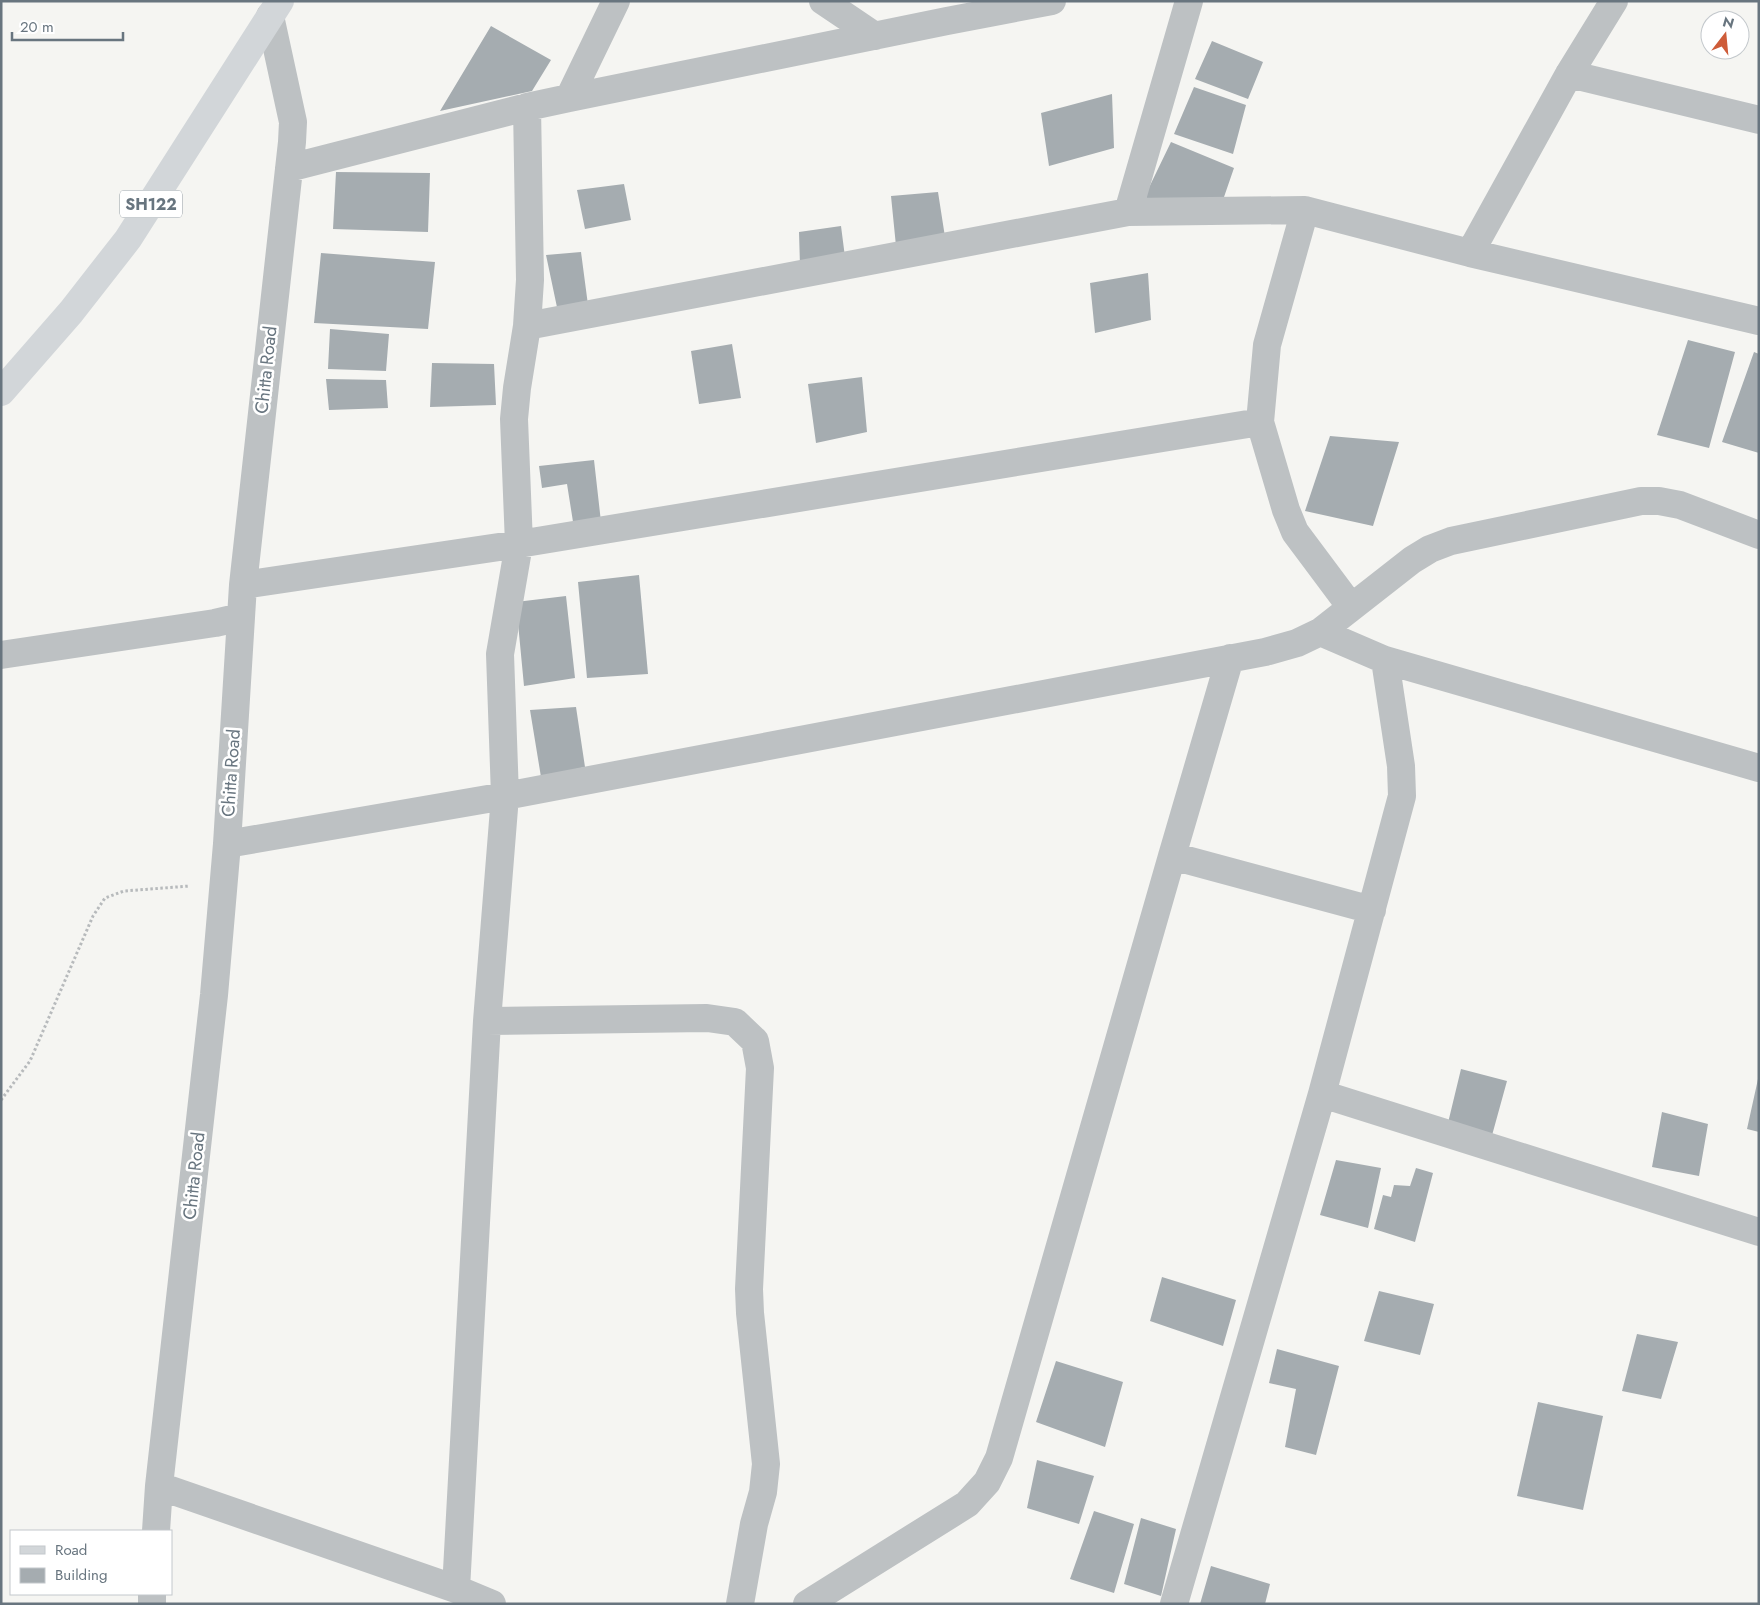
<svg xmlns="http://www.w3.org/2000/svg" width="1760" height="1605" font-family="Jost,sans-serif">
<rect width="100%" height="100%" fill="#f5f5f2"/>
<path fill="#a5acb0" d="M 491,26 L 551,60 L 532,91 L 440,111 Z
M 1212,41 L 1263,62 L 1248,99 L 1195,79 Z
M 1194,87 L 1246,105 L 1233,154 L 1174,134 Z
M 1112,94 L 1114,148 L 1049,166 L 1041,113 Z
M 1171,142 L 1234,168 L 1224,197 L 1142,202 Z
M 336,172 L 430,173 L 428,232 L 333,229 Z
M 624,184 L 631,220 L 585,229 L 577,190 Z
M 938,192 L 945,237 L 896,246 L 891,196 Z
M 841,226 L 845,257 L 800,266 L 799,232 Z
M 581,252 L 588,305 L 558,312 L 546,255 Z
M 321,253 L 435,262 L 428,329 L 314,323 Z
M 1148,273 L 1151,320 L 1095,333 L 1090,283 Z
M 330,329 L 389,334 L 386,371 L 328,369 Z
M 1688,340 L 1735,352 L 1709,448 L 1657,435 Z
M 732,344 L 741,398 L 699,404 L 691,351 Z
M 1754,352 L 1759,354 L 1759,453 L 1722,442 Z
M 432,363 L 494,364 L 496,405 L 430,407 Z
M 862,377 L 867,432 L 816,443 L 808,384 Z
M 326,379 L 386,380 L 388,408 L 329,410 Z
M 1330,436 L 1399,442 L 1373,526 L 1305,511 Z
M 594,460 L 601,522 L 574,528 L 567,484 L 542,488 L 539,466 Z
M 639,575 L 648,674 L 587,678 L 578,582 Z
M 566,596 L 575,678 L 524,686 L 516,602 Z
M 576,707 L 585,767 L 541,777 L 530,710 Z
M 1461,1069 L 1507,1081 L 1491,1139 L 1447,1127 Z
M 1758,1079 L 1759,1079 L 1759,1132 L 1747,1129 Z
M 1662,1112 L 1708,1124 L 1699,1176 L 1652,1167 Z
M 1336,1160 L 1381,1168 L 1368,1228 L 1320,1215 Z
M 1416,1168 L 1433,1173 L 1415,1242 L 1374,1229 L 1383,1195 L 1391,1197 L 1394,1185 L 1410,1186 Z
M 1162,1277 L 1236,1300 L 1223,1346 L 1150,1321 Z
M 1379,1291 L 1434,1304 L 1420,1355 L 1364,1341 Z
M 1637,1334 L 1678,1342 L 1661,1399 L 1622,1391 Z
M 1277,1349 L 1339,1366 L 1316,1455 L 1285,1447 L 1296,1389 L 1269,1383 Z
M 1056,1361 L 1123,1382 L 1105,1447 L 1036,1422 Z
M 1538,1402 L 1603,1416 L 1583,1510 L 1517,1496 Z
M 1037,1460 L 1094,1476 L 1079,1524 L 1027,1508 Z
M 1094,1511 L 1134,1524 L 1114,1593 L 1070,1579 Z
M 1141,1518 L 1176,1529 L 1161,1596 L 1124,1584 Z
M 1211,1566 L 1270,1584 L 1265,1604 L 1200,1604 Z"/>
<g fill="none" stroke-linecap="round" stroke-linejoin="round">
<path stroke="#b7babc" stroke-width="3" stroke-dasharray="2.5 2.5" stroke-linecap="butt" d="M 1,1100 L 30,1061 L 93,916 L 105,898 L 124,891 L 190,886"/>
<path stroke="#bdc1c3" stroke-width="28" d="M 823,1 L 875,36
M 1569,74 L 1759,120
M 569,98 L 616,1
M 289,168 L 527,107 L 569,98 L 947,21 L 1052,1
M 1305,210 L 1267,345 L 1260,422 L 1286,510 L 1295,532 L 1351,607
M 1128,212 L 1189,1
M 1470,253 L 1569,74 L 1614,1
M 527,326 L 1128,212 L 1305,210 L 1470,253 L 1759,321
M 243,585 L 519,544 L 1260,422
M 1320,632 L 1385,660 L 1759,768
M 1,655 L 215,623 L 241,617
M 227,844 L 505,796 L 1265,652 L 1297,643 L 1320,632 L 1412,560 L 1430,549 L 1451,541 L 1641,501 L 1659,501 L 1680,505 L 1759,535
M 1172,856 L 1372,910
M 487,1021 L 707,1018 L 735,1022 L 755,1041 L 760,1068 L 749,1289 L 750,1313 L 766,1464 L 763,1492 L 754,1524 L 740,1604
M 1322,1094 L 1759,1232
M 159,1486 L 456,1589 L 492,1604
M 156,1531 L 159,1486 L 214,995 L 227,844 L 243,585 L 292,142 L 293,122 L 270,16
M 456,1589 L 487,1021 L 505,796 L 500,654 L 519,544 L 514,419 L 517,388 L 527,326 L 530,280 L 527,107
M 152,1604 L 152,1594
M 807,1604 L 967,1504 L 987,1482 L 999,1458 L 1172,856 L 1230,658
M 1174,1604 L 1322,1094 L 1402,796 L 1401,766 L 1385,660"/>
<path stroke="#d2d6d9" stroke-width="28" d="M 1,392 L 71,312 L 128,239 L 280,1"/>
</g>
<g text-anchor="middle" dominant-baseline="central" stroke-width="5" stroke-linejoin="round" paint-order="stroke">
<rect fill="#fff" stroke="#959ea5" stroke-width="1" x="120" y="190.5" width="62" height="27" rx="4"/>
<g font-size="16" font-weight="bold" fill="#68757f">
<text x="151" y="204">SH122</text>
</g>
<g font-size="18" fill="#68757f" stroke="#fff">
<text transform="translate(266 370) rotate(-84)">Chitta Road</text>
<text transform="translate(231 773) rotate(-86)">Chitta Road</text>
<text transform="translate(194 1176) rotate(-84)">Chitta Road</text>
</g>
</g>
<rect width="1760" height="1605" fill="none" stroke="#68757f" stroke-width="5"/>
<rect x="10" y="1530" width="162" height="65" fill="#ffffff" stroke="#c3c8cc"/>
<rect x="20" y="1546" width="25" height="8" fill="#d2d6d9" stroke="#c3c8cc"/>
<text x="55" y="1555" font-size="15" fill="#68757f">Road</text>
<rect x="20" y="1568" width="25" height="15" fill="#a5acb0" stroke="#c3c8cc"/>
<text x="55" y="1580" font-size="15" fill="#68757f">Building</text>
<g transform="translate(1725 35) rotate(16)"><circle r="24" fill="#ffffff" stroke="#c3c8cc"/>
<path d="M0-4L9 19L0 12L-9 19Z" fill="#ce5c39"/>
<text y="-8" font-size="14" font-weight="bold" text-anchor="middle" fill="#68757f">N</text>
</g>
<path d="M12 32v8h111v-8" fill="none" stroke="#68757f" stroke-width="2.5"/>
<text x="20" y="32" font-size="15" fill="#68757f" stroke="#ffffff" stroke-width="4" paint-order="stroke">20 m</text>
</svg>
